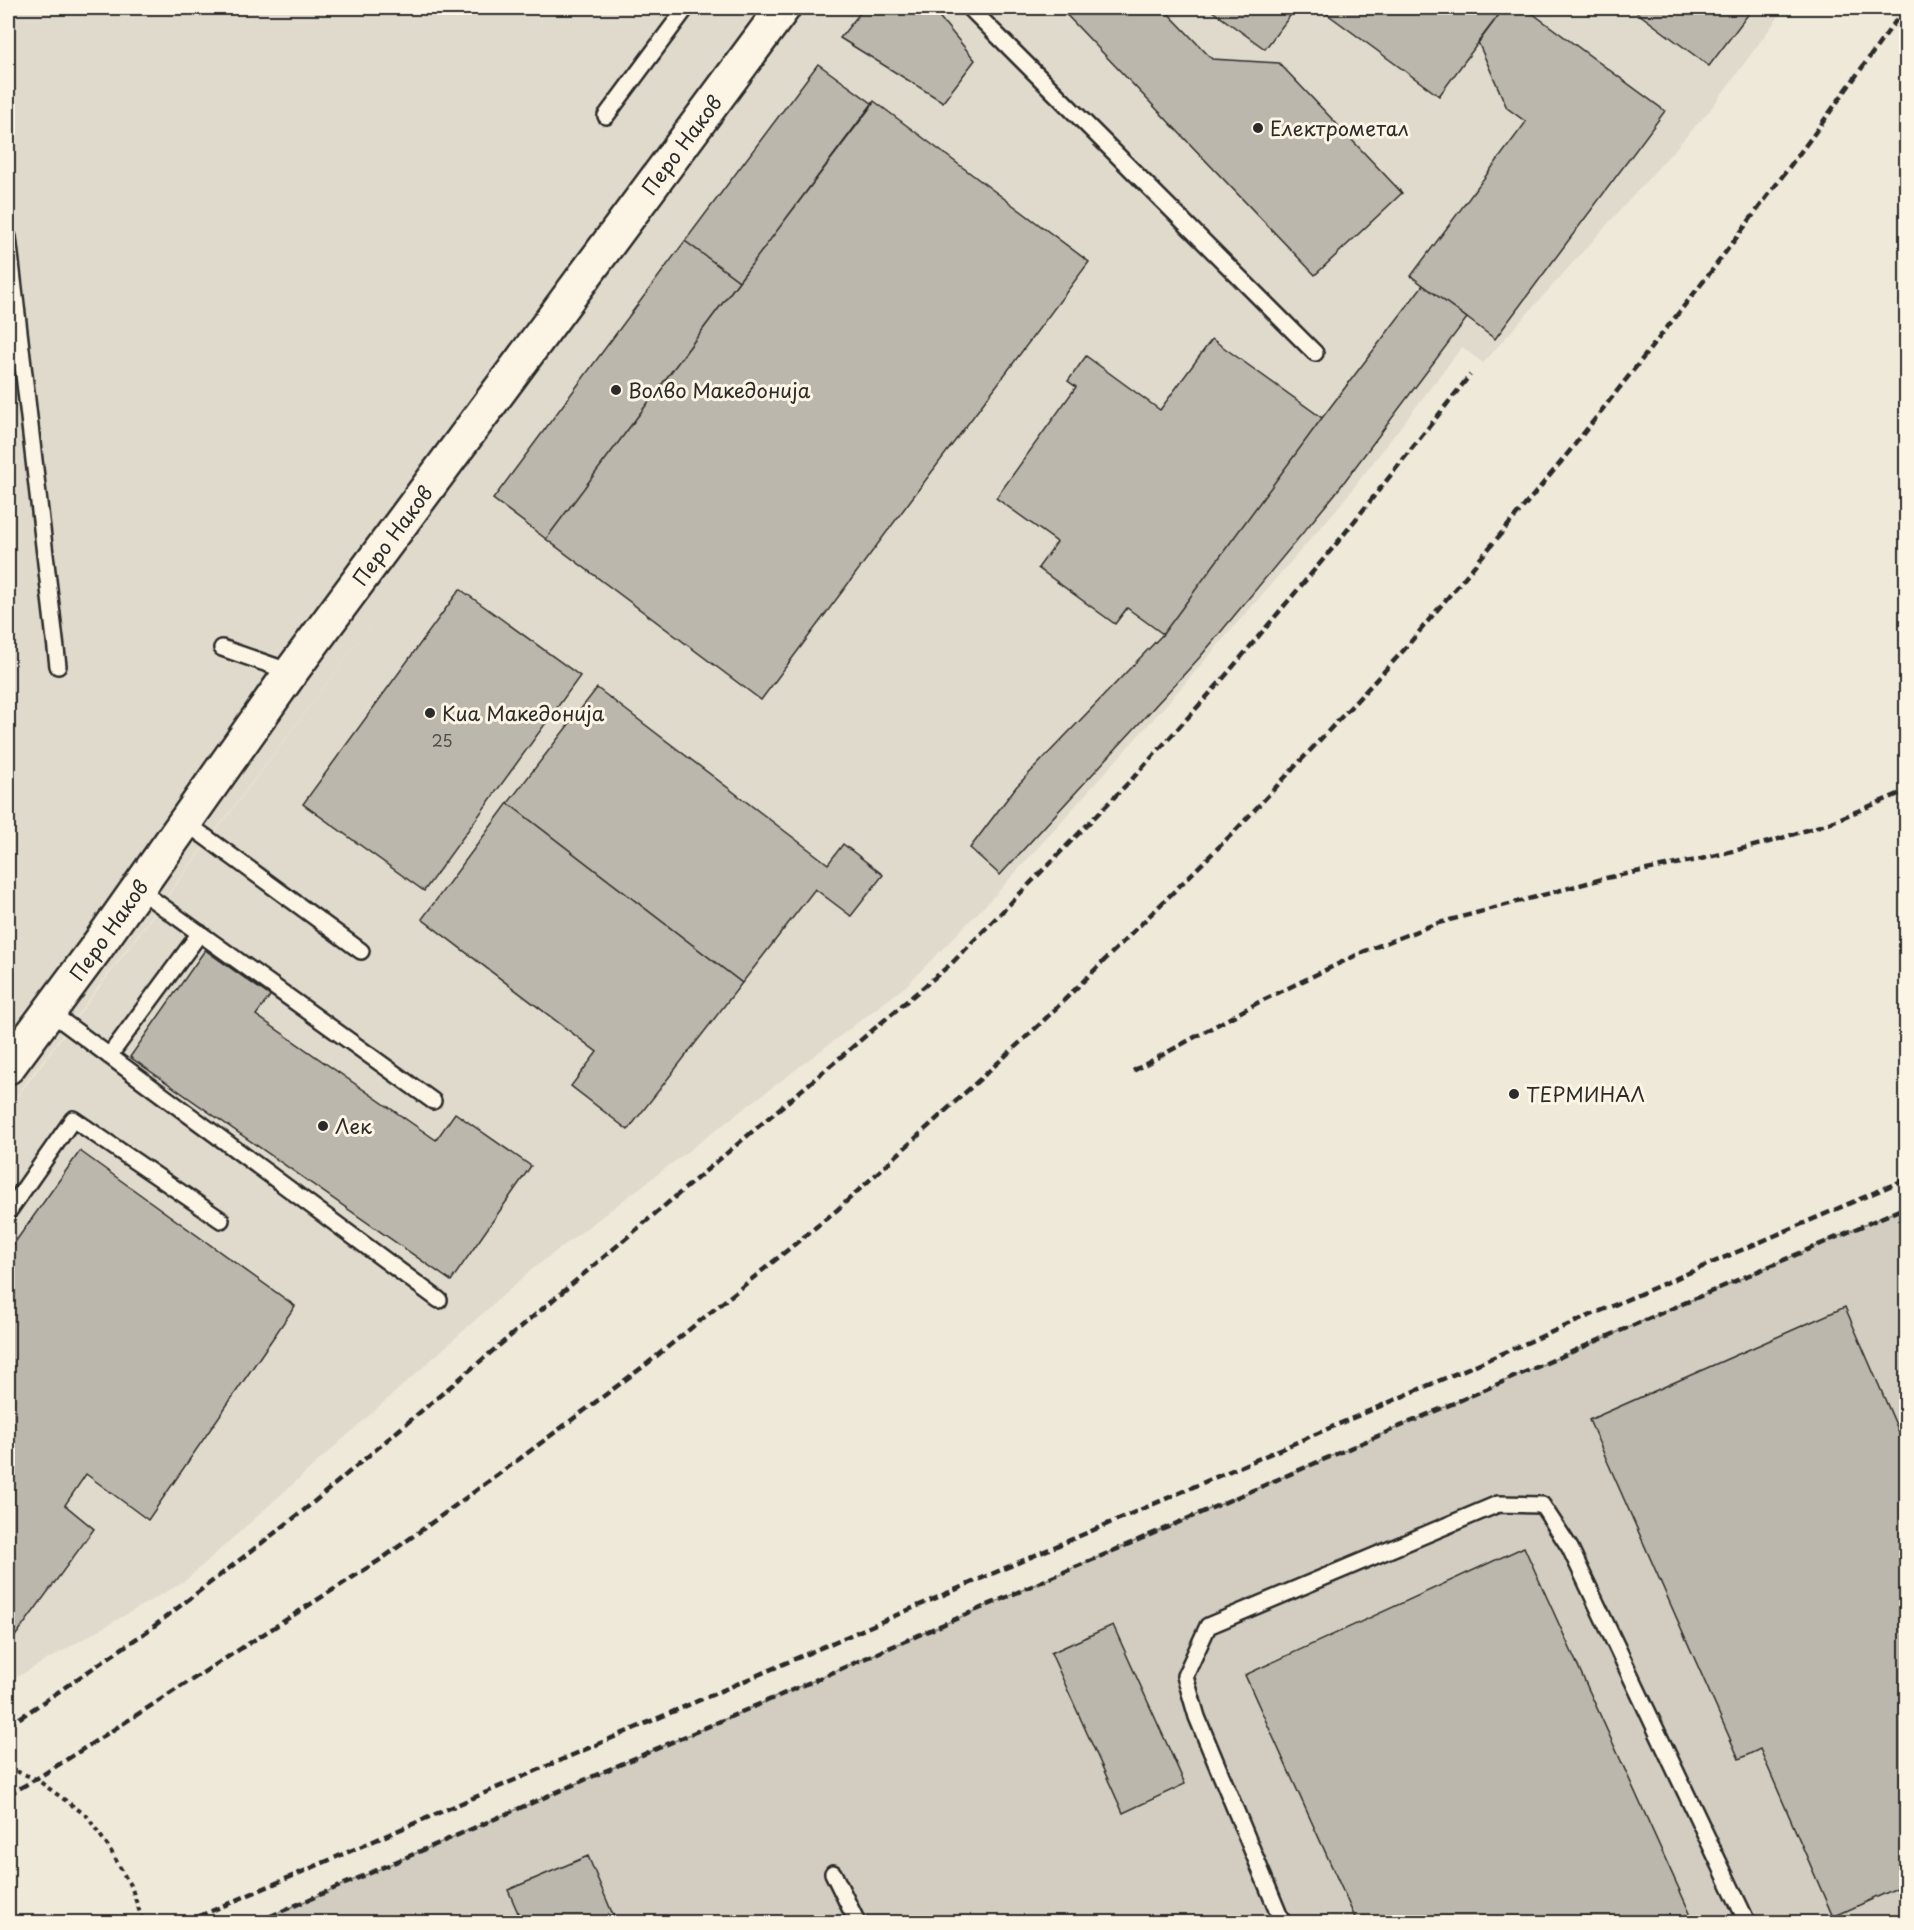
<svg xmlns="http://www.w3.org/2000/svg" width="1914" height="1930" font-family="'Playpen Sans',sans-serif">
<rect width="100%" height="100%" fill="#efe9da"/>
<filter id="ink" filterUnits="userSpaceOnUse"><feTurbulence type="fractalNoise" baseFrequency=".0167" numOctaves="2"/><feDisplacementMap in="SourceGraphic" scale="12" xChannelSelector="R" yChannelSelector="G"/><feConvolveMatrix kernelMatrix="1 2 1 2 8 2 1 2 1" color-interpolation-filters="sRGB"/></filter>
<g filter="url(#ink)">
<path fill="#e0dacc" d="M 8,8 L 1785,8 L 1710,110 L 1483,363 L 1462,347 L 1341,504 L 1172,698 L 998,892 L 906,986 L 530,1271 L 185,1581 L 8,1682 L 8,1109 L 394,594 L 8,1107 Z"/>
<path fill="#d2cdc0" stroke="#7e7c76" stroke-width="1.5" d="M 1906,1207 L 1906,1922 L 257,1922 Z"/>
<path fill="#bcb7ac" stroke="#2b2b2b" stroke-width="1.5" d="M 864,8 L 932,8 L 975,60 L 943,102 L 840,38 Z
M 1060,8 L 1163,8 L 1212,59 L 1279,63 L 1402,193 L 1315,275 Z
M 1208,8 L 1296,8 L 1265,49 Z
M 1319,8 L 1504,8 L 1439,96 Z
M 1504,8 L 1525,8 L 1665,111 L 1495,339 L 1411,276 L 1526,122 L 1507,108 L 1478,42 Z
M 1631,8 L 1753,8 L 1709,66 Z
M 818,64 L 873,104 L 739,281 L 685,241 Z
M 874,101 L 1089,262 L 761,700 L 546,539 Z
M 685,241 L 739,281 L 546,539 L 493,499 Z
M 1423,285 L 1467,318 L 1335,494 L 1200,657 L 1000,875 L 970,848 L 1016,787 L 1163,634 L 1322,418 Z
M 1212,339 L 1322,418 L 1163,634 L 1127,608 L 1115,624 L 1038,568 L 1057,542 L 996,498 L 1076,387 L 1068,381 L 1086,356 L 1160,410 Z
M 460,589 L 580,676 L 424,891 L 303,804 Z
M 597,688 L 828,864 L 843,844 L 883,875 L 851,916 L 815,889 L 742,983 L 508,803 Z
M 508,803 L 742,983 L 628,1130 L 571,1086 L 597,1052 L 422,919 Z
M 205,950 L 270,996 L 256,1015 L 436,1140 L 455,1113 L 531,1166 L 451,1281 L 130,1057 Z
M 80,1151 L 295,1306 L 148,1520 L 86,1474 L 65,1505 L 94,1529 L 8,1646 L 8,1252 Z
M 1845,1307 L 1906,1448 L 1906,1884 L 1833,1917 L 1760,1749 L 1739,1759 L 1589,1420 Z
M 1524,1547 L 1694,1922 L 1357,1922 L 1245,1675 Z
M 1113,1625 L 1185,1784 L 1123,1813 L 1051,1653 Z
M 588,1856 L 616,1922 L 522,1922 L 508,1890 Z"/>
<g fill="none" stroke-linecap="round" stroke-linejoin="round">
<defs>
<path id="service" d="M 970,8 L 1315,353
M 606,116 L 686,8
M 8,237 L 58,666
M 222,648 L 291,672
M 185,822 L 361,951
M 138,889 L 433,1101
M 50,1012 L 439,1300
M 109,1056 L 200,933
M 8,1212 L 73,1119 L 221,1220
M 833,1873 L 857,1922
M 1282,1922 L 1197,1717 L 1185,1676 L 1208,1626 L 1498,1504 L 1542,1505 L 1570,1548 L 1747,1922"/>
<g id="tertiary">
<path id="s1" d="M 8,1067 L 94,951 L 291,672 L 783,8"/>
</g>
</defs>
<use href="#service" stroke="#2b2b2b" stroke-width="20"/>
<use href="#tertiary" stroke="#2b2b2b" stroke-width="38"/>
<path stroke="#2b2b2b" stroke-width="4" stroke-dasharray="4.5 4.5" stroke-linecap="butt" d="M 8,1768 L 36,1779 L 87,1816 L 111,1851 L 132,1889 L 143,1922"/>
<use href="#service" stroke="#fcf5e5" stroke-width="15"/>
<use href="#tertiary" stroke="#fcf5e5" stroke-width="33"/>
<path stroke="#2b2b2b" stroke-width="4.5" stroke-dasharray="9 4.5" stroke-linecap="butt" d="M 1133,1071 L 1259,1002 L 1365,951 L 1435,924 L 1606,878 L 1701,859 L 1769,842 L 1829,823 L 1906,791
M 8,1726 L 149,1630 L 303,1511 L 952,963 L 1133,778 L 1221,681 L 1337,543 L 1470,375
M 8,1795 L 36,1779 L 383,1558 L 518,1460 L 648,1363 L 837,1210 L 1038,1026 L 1234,832 L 1403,651 L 1561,462 L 1710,273 L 1817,130 L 1905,8
M 186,1922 L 1906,1179
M 257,1922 L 1906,1207"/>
</g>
</g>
<g fill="#2b2b2b" stroke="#fcf5e5" stroke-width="2">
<circle cx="1258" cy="128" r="6"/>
<circle cx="616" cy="390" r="6"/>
<circle cx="430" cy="713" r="6"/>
<circle cx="1514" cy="1094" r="6"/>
<circle cx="323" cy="1126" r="6"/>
</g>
<g text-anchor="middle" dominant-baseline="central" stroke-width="6" stroke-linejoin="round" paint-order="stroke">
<g font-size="16" fill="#4f4e4b">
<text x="442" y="740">25</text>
</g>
<g font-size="20" fill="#2b2b2b" stroke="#fcf5e5" text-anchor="start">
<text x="1270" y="128">Електрометал</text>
<text x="628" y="390">Волво Македонија</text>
<text x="442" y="713">Киа Македонија</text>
<text x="1526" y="1094">ТЕРМИНАЛ</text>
<text x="335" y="1126">Лек</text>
</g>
<g font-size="20" fill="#2b2b2b" stroke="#fcf5e5">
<text stroke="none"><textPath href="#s1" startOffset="1142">Перо Наков</textPath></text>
<text stroke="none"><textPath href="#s1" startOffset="656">Перо Наков</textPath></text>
<text stroke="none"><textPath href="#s1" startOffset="170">Перо Наков</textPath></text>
</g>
</g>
<rect width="1914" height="1930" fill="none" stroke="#fcf5e5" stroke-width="30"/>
<rect x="15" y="15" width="1884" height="1900" fill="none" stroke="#2b2b2b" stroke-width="2" filter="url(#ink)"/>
</svg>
